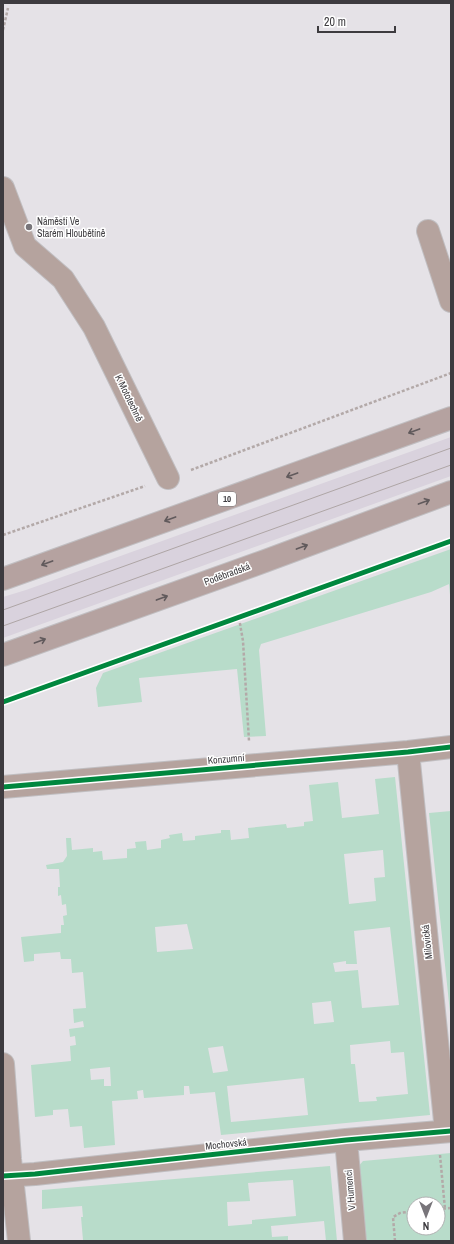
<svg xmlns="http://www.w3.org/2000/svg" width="454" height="1244" font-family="'Archivo Narrow',sans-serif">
<rect width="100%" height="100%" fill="#e5e2e7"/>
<path fill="#d9d2dd" d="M 451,437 L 451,476 L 3,638 L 3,597 L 26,590 Z"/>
<path fill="#b8dcca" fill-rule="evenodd" d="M 451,549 L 451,606 L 449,584 L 431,592 L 261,644 L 259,650 L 266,736 L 244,737 L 237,669 L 139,678 L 142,702 L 98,707 L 96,688 L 103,673 Z
M 395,777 L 430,1115 L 221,1135 L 215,1092 L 190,1094 L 189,1086 L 184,1086 L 184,1095 L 144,1098 L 143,1090 L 137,1091 L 138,1099 L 112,1101 L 115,1145 L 84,1148 L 82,1126 L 70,1127 L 68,1109 L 53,1110 L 53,1115 L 35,1117 L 31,1065 L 71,1061 L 70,1046 L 76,1045 L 75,1036 L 70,1037 L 69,1029 L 84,1027 L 83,1021 L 74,1023 L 73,1009 L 86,1008 L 83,972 L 72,973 L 71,959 L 61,959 L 60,952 L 34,954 L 34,961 L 24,962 L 21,937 L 61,933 L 61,925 L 64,925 L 63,916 L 67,915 L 66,904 L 62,905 L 61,895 L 58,896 L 58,887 L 60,887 L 59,869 L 47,869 L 46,865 L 63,862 L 67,856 L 66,838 L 71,838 L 72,850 L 93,848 L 93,852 L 102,851 L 103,860 L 127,858 L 127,849 L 136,848 L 135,842 L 146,841 L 147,850 L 161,848 L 161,840 L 170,838 L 169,835 L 182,833 L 183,841 L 195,840 L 195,836 L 221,833 L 221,830 L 230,830 L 231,840 L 249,838 L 248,828 L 286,824 L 287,828 L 304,826 L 304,822 L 313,821 L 309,785 L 338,782 L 342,818 L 379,814 L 375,779 ZM 383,850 L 385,877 L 374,878 L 376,901 L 349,904 L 344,854 ZM 187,924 L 193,949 L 157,952 L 155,927 ZM 390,927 L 399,1005 L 362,1008 L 358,970 L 335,972 L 333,963 L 346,961 L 346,964 L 357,964 L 354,931 ZM 331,1001 L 334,1022 L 314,1024 L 312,1003 ZM 390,1041 L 391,1053 L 404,1052 L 408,1094 L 376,1097 L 377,1101 L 359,1102 L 355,1064 L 351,1064 L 350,1045 ZM 223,1046 L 228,1071 L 213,1073 L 208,1048 ZM 110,1067 L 111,1086 L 104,1086 L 104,1079 L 91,1080 L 90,1069 ZM 304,1078 L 308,1115 L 231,1122 L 227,1086 Z
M 451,811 L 451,1022 L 429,813 Z
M 451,1153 L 451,1241 L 365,1241 L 358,1167 L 363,1161 ZM 414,1204 L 438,1204 L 438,1228 L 414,1228 Z
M 330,1166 L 337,1241 L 326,1241 L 324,1221 L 271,1226 L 272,1237 L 288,1236 L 288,1241 L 83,1240 L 81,1217 L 83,1217 L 82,1206 L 42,1209 L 42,1190 ZM 293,1180 L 296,1216 L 252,1220 L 252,1224 L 228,1226 L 227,1202 L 250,1201 L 248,1183 Z"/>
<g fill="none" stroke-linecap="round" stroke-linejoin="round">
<defs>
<path id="street" d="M 3,188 L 25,246 L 63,279 L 94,327 L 168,478
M 428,231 L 451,301
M 408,752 L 446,1131
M 3,787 L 408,752 L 451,747
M 3,1064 L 10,1159 L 19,1241
M 346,1140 L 355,1241
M 3,1176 L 35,1174 L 346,1140 L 451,1131"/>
<path id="primary" d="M 3,579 L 451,418
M 3,655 L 265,561 L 451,492"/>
</defs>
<use href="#street" stroke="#c0bec1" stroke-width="24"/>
<use href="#primary" stroke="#c0bec1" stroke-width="24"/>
<path stroke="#b3a9a8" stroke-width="2.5" stroke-dasharray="3 2" stroke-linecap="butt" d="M 3,30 L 8,8
M 191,470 L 451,373
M 3,535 L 145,486
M 239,618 L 243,641 L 249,741
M 440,1155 L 445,1209
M 438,1209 L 451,1208
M 395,1241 L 393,1217 L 400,1213 L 414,1211"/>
<use href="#street" stroke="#b5a39e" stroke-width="22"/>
<use href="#primary" stroke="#b5a2a0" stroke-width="22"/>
<path stroke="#aea5a5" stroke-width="1" d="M 3,610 L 451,448
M 3,626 L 451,465"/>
<defs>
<path id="cycleway" d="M 3,702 L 451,541
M 3,787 L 408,752 L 451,747
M 3,1176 L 35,1174 L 346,1140 L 451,1131"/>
</defs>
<use href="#cycleway" stroke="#fff" stroke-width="8"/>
<use href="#cycleway" stroke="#00873e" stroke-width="5"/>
</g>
<defs><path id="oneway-shaft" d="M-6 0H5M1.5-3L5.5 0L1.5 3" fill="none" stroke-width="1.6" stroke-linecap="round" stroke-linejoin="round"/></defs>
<g stroke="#615a5c">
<use href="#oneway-shaft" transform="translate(414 431) rotate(160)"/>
<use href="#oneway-shaft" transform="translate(292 475) rotate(160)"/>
<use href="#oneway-shaft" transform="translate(424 502) rotate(-20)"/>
<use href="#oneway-shaft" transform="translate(170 519) rotate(160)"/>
<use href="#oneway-shaft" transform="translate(302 547) rotate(-20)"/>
<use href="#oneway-shaft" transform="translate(47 563) rotate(160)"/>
<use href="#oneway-shaft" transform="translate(162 598) rotate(-20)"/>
<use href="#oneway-shaft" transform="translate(40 641) rotate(-20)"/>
</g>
<circle fill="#78757a" stroke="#fff" stroke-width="1.5" cx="29" cy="227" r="4"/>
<g text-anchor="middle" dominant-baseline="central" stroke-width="3" stroke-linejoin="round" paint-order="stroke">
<rect fill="#fff" stroke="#777679" stroke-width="1" x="218" y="492" width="18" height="14" rx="3"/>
<g font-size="9" font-weight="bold" fill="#3d3b3f">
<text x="227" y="499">10</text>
</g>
<g font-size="10" fill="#3d3b3f" stroke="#fff" text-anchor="start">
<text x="37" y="221">Náměstí Ve<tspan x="37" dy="12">Starém Hloubětíně</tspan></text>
</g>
<g font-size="10" fill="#3d3b3f" stroke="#fff">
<text transform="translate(129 398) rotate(64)">K Mototechně</text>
<text transform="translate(227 574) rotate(-20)">Poděbradská</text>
<text transform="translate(226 759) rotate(-5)">Konzumní</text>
<text transform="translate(427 942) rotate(-96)">Milovická</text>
<text transform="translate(226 1144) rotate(-6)">Mochovská</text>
<text transform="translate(350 1190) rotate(-95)">V Humenci</text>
</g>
</g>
<rect width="454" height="1244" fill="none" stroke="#3d3b3f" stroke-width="8"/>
<g transform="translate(426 1216) rotate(180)"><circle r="19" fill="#ffffff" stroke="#b1b1b2"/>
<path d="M0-3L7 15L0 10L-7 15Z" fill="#78757a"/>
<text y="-6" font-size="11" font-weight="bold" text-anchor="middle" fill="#3d3b3f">N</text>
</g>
<path d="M318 26v6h77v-6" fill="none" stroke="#3d3b3f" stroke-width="2"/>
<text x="324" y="26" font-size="12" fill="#3d3b3f" stroke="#ffffff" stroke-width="3" paint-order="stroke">20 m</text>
</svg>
